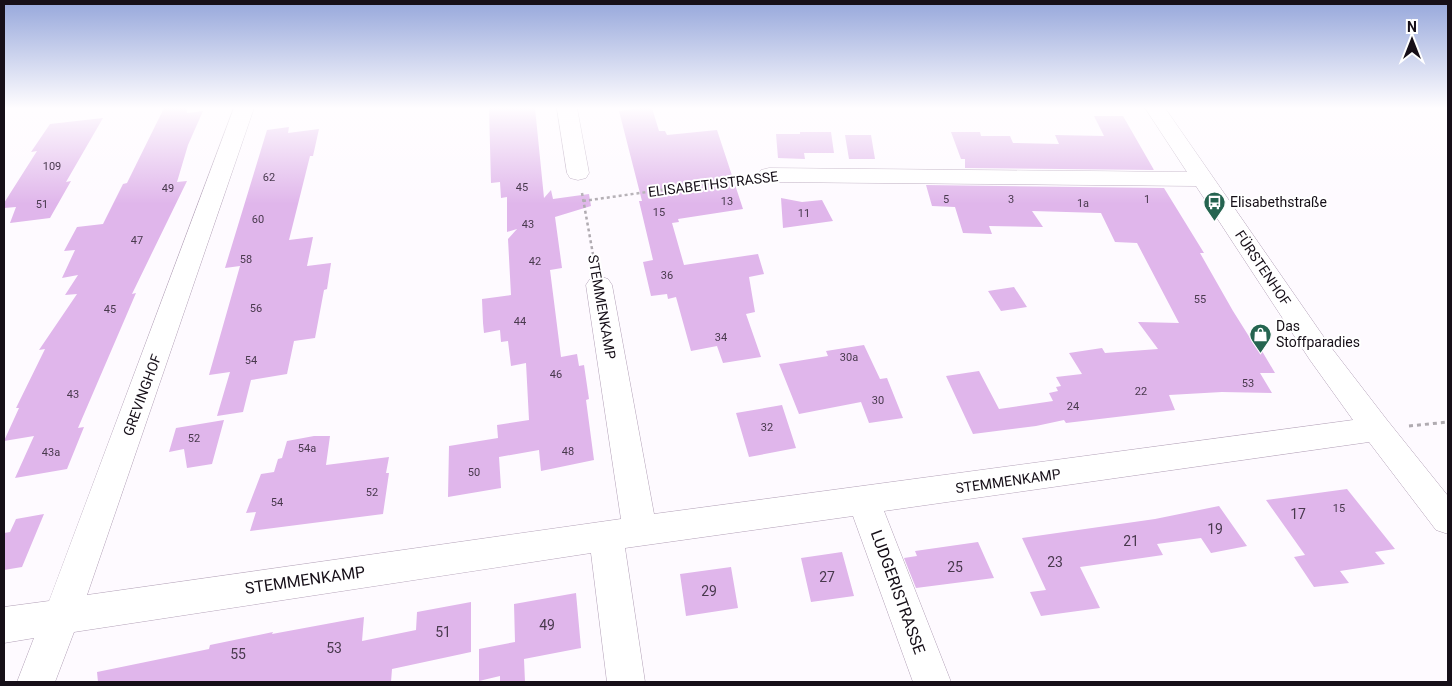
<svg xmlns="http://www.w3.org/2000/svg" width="1452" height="686" font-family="Roboto,sans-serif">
<rect width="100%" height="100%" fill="#fefaff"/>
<path fill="#e0b6eb" d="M 164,108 L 186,108 L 187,113 L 203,111 L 188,145 L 177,182 L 187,181 L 132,294 L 136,293 L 78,428 L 84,427 L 67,469 L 15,478 L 34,436 L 4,441 L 19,408 L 16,408 L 45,349 L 39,350 L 77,294 L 65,295 L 78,275 L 62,278 L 75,250 L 64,251 L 77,227 L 103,224 L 123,184 L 127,183 Z
M 489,108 L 535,108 L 544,198 L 551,190 L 553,199 L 589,194 L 591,206 L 555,217 L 562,268 L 550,270 L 561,357 L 577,354 L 579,366 L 584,365 L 589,399 L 586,400 L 594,460 L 541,471 L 539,450 L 499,457 L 501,488 L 448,497 L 449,446 L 498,438 L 497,425 L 529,420 L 526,363 L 511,366 L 508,341 L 501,342 L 500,330 L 484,333 L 483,323 L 482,299 L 511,295 L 508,239 L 517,229 L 507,232 L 507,197 L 501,198 L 500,182 L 491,183 Z
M 643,108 L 652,108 L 659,131 L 665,131 L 667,135 L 717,130 L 743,209 L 678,219 L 679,222 L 672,223 L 684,265 L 758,254 L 764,274 L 749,277 L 755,312 L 746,314 L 761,357 L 723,363 L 717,346 L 691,351 L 676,297 L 668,299 L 667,294 L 651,296 L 643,262 L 653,260 L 639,201 L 642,201 L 619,111 Z
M 1094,116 L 1123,116 L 1154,170 L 965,168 L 965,159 L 961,159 L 951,132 L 980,132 L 981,136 L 1010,136 L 1013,143 L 1059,144 L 1055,135 L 1104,136 Z
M 103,118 L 66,182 L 71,181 L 50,218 L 10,223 L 16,207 L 4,208 L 4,203 L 37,151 L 31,152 L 50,124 Z
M 289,127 L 288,133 L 319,129 L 313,156 L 310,156 L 289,240 L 313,237 L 307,266 L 331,263 L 327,289 L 324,290 L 315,338 L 294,341 L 287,374 L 251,380 L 243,412 L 217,416 L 230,372 L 209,375 L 240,266 L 225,268 L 267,130 Z
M 800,132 L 831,132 L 834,153 L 804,153 L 805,159 L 778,158 L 776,134 L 800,134 Z
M 845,135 L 871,135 L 875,159 L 849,159 Z
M 926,185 L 1164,188 L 1204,253 L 1200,253 L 1233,311 L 1255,346 L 1259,346 L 1275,373 L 1260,373 L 1272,393 L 1222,392 L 1169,395 L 1175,410 L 1066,423 L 1064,420 L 1036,426 L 973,434 L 946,376 L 979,371 L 999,409 L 1053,401 L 1049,393 L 1058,391 L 1056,387 L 1061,386 L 1056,377 L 1082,374 L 1069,353 L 1102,348 L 1105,353 L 1158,349 L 1138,322 L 1179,323 L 1137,243 L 1115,242 L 1101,213 L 1032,211 L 1043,227 L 989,226 L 992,234 L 963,233 L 955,207 L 932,206 Z
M 781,198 L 802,202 L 822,200 L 833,221 L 783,228 Z
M 1014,287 L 1027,307 L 1001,311 L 988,291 Z
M 864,345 L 880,379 L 887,378 L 903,418 L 869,423 L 861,402 L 799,414 L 779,364 L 828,356 L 826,351 Z
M 782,405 L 796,448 L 749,457 L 736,413 Z
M 224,420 L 212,464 L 187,468 L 184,449 L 169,452 L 176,428 Z
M 314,436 L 330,436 L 326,465 L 389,457 L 386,473 L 389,473 L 383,514 L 250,531 L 256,512 L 246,513 L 261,474 L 274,472 L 278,459 L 282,458 L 287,441 Z
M 1347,489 L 1395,549 L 1375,552 L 1385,564 L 1340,571 L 1349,583 L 1314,587 L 1294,557 L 1305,555 L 1266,500 Z
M 1219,506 L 1247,546 L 1211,553 L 1201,538 L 1157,544 L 1163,555 L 1080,567 L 1100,608 L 1041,616 L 1030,592 L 1046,590 L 1022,538 L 1155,519 Z
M 44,514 L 22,567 L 4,570 L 4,533 L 10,532 L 16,519 Z
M 978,542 L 994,578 L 916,588 L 904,558 L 917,556 L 915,551 Z
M 842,552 L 854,596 L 811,602 L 801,558 Z
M 731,567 L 738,608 L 686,616 L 680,574 Z
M 576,593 L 581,648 L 524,659 L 525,682 L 500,682 L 500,676 L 479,681 L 479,649 L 515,642 L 514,604 Z
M 471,602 L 471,652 L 392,669 L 391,682 L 98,682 L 97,672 L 209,649 L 210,645 L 273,632 L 272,634 L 364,617 L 362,641 L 416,630 L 417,612 Z"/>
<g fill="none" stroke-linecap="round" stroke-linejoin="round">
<defs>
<path id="minor" d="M 234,108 L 254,108 L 87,595 L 621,519 L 586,285 L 590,279 L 599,276 L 608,279 L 612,285 L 654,514 L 1353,420 L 1310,360 L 1196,186 L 769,182 L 761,180 L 758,175 L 761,170 L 769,168 L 1187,172 L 1145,108 L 1165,108 L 1330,346 L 1387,420 L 1448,496 L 1448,534 L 1436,530 L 1369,442 L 884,511 L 951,682 L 913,682 L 853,516 L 625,548 L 645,682 L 607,682 L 591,553 L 74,632 L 55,682 L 17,682 L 34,638 L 4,643 L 4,607 L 49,601 Z
M 557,108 L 577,108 L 589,173 L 586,178 L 578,180 L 570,178 L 567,173 Z"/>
</defs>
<use href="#minor" stroke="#b2a0b7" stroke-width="1"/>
<path stroke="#b0abb1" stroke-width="2.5" stroke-dasharray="3 3" stroke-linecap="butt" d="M 582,193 L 594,260
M 583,201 L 746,178"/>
<path stroke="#b0abb1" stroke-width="3" stroke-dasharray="4 4" stroke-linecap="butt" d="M 594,258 L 595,263
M 1409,426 L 1448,422"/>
<use href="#minor" fill="#fff" fill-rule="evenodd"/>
</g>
<linearGradient id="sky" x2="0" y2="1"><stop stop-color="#96a7db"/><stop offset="0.53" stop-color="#fffdff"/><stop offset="1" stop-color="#fffdff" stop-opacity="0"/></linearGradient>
<rect width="1452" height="204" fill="url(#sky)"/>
<defs>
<symbol id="bus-pin" viewBox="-11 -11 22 30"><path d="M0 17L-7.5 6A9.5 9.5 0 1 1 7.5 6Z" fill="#256450" stroke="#fff"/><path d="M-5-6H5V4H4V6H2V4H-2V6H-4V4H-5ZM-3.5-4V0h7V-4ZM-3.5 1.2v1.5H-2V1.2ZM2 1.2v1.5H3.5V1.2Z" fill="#fff"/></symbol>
<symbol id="shop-pin" viewBox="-11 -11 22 30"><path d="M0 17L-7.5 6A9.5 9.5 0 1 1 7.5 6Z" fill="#256450" stroke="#fff"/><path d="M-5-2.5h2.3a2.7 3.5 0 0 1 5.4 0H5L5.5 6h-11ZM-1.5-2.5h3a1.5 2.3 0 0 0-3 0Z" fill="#fff"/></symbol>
</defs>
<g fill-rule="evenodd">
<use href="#bus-pin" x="1202" y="190" width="25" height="34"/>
<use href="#shop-pin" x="1248" y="322" width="25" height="34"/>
</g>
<g text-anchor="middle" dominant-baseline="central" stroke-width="4" stroke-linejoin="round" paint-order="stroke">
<g font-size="11" fill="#48394d">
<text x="52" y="166">109</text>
<text x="269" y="177">62</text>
<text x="522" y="187">45</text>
<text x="168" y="188">49</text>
<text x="946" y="199">5</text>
<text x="1011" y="199">3</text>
<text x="1147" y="199">1</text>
<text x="727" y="201">13</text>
<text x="1083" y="203">1a</text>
<text x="42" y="204">51</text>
<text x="659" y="212">15</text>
<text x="804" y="213">11</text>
<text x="258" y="219">60</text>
<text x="528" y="224">43</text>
<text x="137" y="240">47</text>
<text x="246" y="259">58</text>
<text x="535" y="261">42</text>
<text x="667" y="275">36</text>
<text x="1200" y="299">55</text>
<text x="256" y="308">56</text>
<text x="110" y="309">45</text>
<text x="520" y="321">44</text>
<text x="721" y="337">34</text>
<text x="849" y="357">30a</text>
<text x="251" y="360">54</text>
<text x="556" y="374">46</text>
<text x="1248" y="383">53</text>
<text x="1141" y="391">22</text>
<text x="73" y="394">43</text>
<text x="878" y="400">30</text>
<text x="1073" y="406">24</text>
<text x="767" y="427">32</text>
<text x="194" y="438">52</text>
<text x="307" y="448">54a</text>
<text x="568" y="451">48</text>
<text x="51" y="452">43a</text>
<text x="474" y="472">50</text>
<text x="372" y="492">52</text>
<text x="277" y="502">54</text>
<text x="1339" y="508">15</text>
</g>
<g font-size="14" fill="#160f18" stroke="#fff">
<text transform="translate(713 184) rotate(-7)">ELISABETHSTRASSE</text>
<text transform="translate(1263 268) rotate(56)">FÜRSTENHOF</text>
<text transform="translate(602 307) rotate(80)">STEMMENKAMP</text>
<text transform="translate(142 395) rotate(-70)">GREVINGHOF</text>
<text transform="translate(1008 481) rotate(-8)">STEMMENKAMP</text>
</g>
<g font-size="14" fill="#160f18" stroke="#fff" text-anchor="start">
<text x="1230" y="202">Elisabethstraße</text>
<text x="1276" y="326">Das<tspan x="1276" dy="16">Stoffparadies</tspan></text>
</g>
<g font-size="14" fill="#48394d">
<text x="1298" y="514">17</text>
<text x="1215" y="529">19</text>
<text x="1131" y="541">21</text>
<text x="1055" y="562">23</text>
<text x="955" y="567">25</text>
<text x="827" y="577">27</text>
<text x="709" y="591">29</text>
<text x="547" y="625">49</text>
<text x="443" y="632">51</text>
<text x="334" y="648">53</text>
<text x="238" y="654">55</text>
</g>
<g font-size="16" fill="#160f18" stroke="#fff">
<text transform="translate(305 580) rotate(-8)">STEMMENKAMP</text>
<text transform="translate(898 592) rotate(70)">LUDGERISTRASSE</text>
</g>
</g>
<rect width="1452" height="686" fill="none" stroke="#160f18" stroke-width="10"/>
<g transform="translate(1412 40)" stroke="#ffffff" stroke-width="4" paint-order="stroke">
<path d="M0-4L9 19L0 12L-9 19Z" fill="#160f18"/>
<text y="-8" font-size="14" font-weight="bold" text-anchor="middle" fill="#160f18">N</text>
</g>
</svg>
